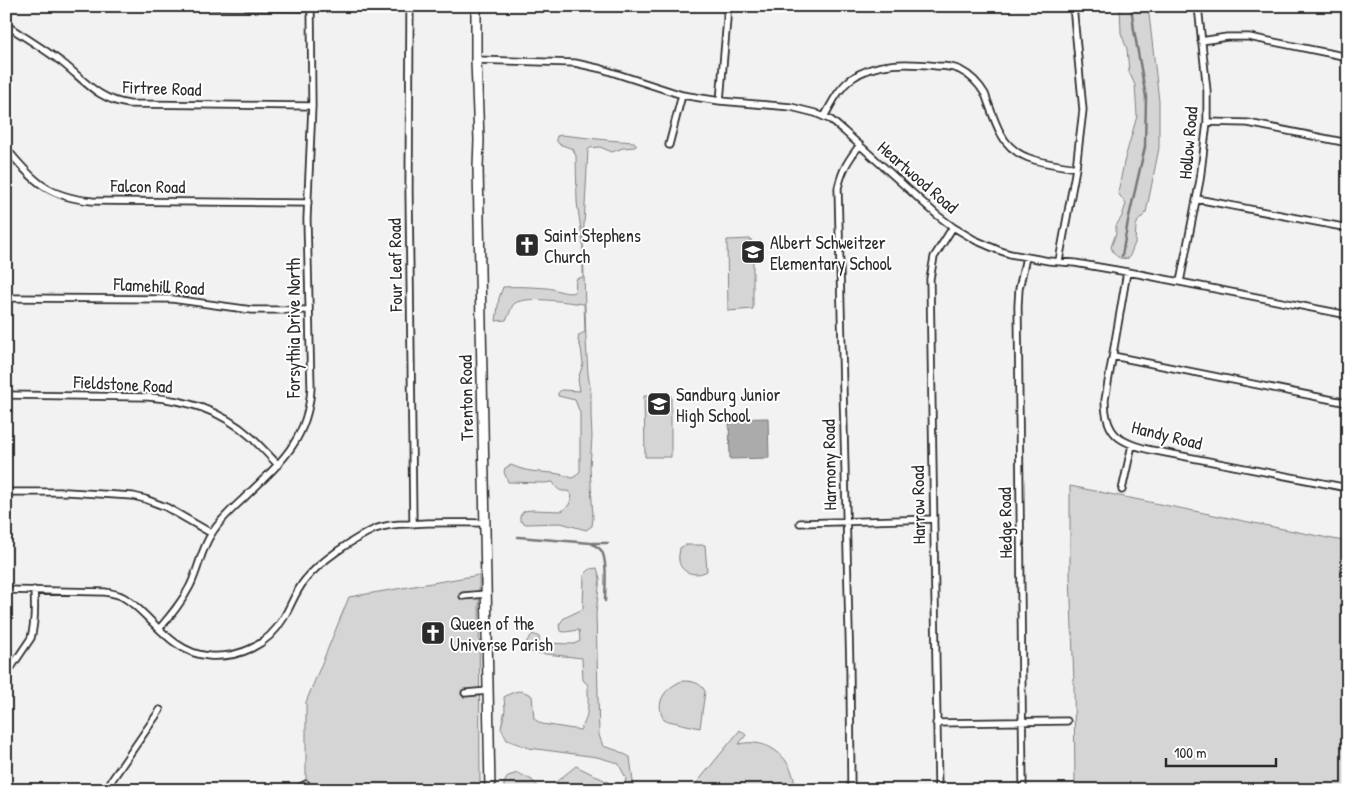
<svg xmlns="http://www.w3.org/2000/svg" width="1354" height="796" font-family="'Patrick Hand',sans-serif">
<rect width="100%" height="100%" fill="#f2f2f2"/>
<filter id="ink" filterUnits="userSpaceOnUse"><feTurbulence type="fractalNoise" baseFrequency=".02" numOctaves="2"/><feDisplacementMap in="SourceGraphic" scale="10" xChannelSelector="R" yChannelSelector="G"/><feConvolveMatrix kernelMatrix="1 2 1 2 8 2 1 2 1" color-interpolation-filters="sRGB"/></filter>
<g filter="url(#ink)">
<path fill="#d5d5d5" stroke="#808080" d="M 1120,6 L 1148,6 L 1159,101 L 1159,148 L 1146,213 L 1138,221 L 1136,226 L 1135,243 L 1129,258 C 1119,260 1114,256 1111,247 L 1116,233 L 1116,226 L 1122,216 L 1126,204 L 1118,193 L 1124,162 L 1137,116 L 1135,85 L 1129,72 L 1127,49 L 1121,33 Z
M 562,135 L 607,140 L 634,142 L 637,145 L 635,147 L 623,148 L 612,152 L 600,147 L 590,148 L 588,150 L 583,244 L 586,340 L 588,374 L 591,393 L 591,415 L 592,437 L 590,467 L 593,518 L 592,526 L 586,530 L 561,523 L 526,524 L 520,521 L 520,516 L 524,511 L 532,510 L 562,511 L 569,505 L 572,496 L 568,491 C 559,492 557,489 553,482 L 544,483 L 508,482 L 504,472 L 505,468 L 511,465 C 518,468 524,470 531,471 C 546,473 559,472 572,478 L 576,476 L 580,471 L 580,413 L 575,400 L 558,396 L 558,393 L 561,390 L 580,391 L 578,379 L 583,364 L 581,348 L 578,340 L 579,335 L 585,332 L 584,304 C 571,303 521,294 513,305 C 510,309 510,315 506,320 L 496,321 L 499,298 L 503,287 C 517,286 533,287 547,288 C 557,289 565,295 575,292 L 576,279 L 583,277 L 583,244 L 577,202 L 576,156 L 573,149 L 559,144 L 556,140 L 557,136 Z
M 751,239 L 751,260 L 753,260 L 753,309 L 728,311 L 727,240 Z
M 671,396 L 671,457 L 645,457 L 644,396 Z
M 1070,486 L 1348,542 L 1348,790 L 1064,790 L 1075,787 L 1074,683 L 1070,574 Z
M 685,545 L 705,545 L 707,571 C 697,577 680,574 679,560 C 678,556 680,552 680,548 Z
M 597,568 L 600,578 L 596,613 L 599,735 L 603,746 L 616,750 L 630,757 L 634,790 L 624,790 L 626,778 L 618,763 L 597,757 L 529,748 L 507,740 L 501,728 L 505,710 L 504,697 C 516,690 521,689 532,696 L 534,719 L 542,724 L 580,730 C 590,718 588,699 588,685 L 583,680 L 582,658 L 528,652 C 524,643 527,640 533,634 L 539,637 L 540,643 L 574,644 L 580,641 L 579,630 L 565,632 L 560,631 L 559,625 L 564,618 L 583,609 L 584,575 L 590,569 Z
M 479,575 L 480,790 L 306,790 L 306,702 L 349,597 Z
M 682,681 C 692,681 700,682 705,691 L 700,728 L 664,720 C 654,702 665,688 682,681 Z
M 740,730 L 746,735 L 739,744 C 769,737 795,759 795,790 L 691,790 Z
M 576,766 L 608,782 L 616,790 L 553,790 L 556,782 Z
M 518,773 L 532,780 L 541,790 L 504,790 L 504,783 L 508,776 Z"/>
<path fill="#ababab" stroke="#787878" d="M 768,418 L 769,458 L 730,459 L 729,419 Z"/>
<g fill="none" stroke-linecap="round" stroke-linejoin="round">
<path stroke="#787878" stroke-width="2.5" d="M 1122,256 L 1128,221 L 1145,147 L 1146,97 L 1134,30 L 1131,6
M 518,537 L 591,543 C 594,545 598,547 601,550 C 608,560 605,589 605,601
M 593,543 L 608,543"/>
<defs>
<path id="minor" d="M 182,6 L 311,8
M 410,6 L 409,190 L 413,523
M 6,25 C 26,38 46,50 64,64 C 86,82 99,100 129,104 L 312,106
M 1201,41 L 1227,37 L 1249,37 L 1348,57
M 476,60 L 575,63 L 602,69 L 682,95 L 720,101 L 791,107 L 815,113 L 831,120 L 844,131 L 937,215 L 953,227 L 975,240 L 998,250 L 1010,254 L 1049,261 L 1075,263 L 1139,274 L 1348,315
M 720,101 L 727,19 L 727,6
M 824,117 C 832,103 838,89 851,79 C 875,61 909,63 937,66 C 945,66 953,67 960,70 C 970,75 979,84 985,94 C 990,107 994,121 1001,134 C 1015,162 1048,163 1076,168
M 1207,122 L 1248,123 L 1348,143
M 669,145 L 682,95
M 6,148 C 33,181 48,197 92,201 L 308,203
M 1197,199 L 1348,228
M 1059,261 L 1076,168 L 1083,110 L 1073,6
M 1127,272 L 1105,400 C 1105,435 1120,443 1151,450 L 1348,488
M 1180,282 L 1200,180 L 1207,122 L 1207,91 L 1198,6
M 6,298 L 172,299 L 252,310 L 309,310
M 1113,356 L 1348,403
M 6,395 L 148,397 C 186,400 221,410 251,437 C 260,446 269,455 278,465
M 1122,490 L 1132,445
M 6,492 L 67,492 L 133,496 L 145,499 L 166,507 L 211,533
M 800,523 L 934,519
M 6,590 L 105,592 C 111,593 118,594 123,597 C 132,602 139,609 146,616 C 164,634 182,654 209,656 C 239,658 267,646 283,619 C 291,606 295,592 305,580 C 320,561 353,539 375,529 C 385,525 398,524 409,524 C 434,522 459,523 485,523
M 463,596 L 486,594
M 159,629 C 171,615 182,602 190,586 C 199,568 201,549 212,533 C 220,520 232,509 243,499 C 279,464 308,441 311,388 L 307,219 L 312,106 L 311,6
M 6,675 L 31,638 C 35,623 35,605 34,590
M 465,693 L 488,691
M 936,723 L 1067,721
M 6,784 L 14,790
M 105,790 L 160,710
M 295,790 L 306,784
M 851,790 L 850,670 L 838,188 C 842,170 848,160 860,145
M 938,790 L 930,279 L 934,257 L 953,227
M 1023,790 L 1018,306 L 1019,289 L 1026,257"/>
<path id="secondary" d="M 476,6 L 476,60 L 479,140 L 478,167 L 490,790"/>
</defs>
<use href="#minor" stroke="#2b2b2b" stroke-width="9"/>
<use href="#secondary" stroke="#2b2b2b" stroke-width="12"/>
<use href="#minor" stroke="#fff" stroke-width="5.5"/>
<use href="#secondary" stroke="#fff" stroke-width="9"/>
</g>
</g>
<defs>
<symbol id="church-square" viewBox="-11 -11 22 22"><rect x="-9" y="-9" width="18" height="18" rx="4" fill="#2b2b2b" stroke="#fff"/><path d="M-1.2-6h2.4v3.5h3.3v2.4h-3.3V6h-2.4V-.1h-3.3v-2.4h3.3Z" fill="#fff"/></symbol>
<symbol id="school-square" viewBox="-11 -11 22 22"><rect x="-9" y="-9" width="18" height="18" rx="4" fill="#2b2b2b" stroke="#fff"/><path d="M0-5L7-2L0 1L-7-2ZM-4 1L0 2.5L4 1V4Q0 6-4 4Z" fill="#fff"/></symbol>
</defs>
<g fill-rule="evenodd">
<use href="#church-square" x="513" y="231" width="28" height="28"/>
<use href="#school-square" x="739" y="238" width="28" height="28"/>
<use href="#school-square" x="645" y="390" width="28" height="28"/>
<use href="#church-square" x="419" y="619" width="28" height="28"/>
</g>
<g text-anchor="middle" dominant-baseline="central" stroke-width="4" stroke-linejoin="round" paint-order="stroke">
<g font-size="18" fill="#2b2b2b" stroke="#fff">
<text transform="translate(162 88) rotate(2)">Firtree Road</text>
<text transform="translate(1188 143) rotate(-85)">Hollow Road</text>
<text transform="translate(918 177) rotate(41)">Heartwood Road</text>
<text transform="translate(148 186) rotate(1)">Falcon Road</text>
<text transform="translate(395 265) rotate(-91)">Four Leaf Road</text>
<text transform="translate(159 286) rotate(3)">Flamehill Road</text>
<text transform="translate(293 328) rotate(-90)">Forsythia Drive North</text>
<text transform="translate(123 384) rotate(3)">Fieldstone Road</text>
<text transform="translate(466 398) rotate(-91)">Trenton Road</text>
<text transform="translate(1167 435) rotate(14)">Handy Road</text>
<text transform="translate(829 465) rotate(-91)">Harmony Road</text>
<text transform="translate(918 505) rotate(-91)">Harrow Road</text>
<text transform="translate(1005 523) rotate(-91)">Hedge Road</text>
</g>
<g font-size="18" fill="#2b2b2b" stroke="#fff" text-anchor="start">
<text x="544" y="235">Saint Stephens<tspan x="544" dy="21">Church</tspan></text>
<text x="770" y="242">Albert Schweitzer<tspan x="770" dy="21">Elementary School</tspan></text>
<text x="676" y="394">Sandburg Junior<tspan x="676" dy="21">High School</tspan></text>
<text x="450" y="623">Queen of the<tspan x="450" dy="21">Universe Parish</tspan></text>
</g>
</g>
<rect width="1354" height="796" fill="none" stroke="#fff" stroke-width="25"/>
<rect x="12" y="12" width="1329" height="771" fill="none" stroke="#2b2b2b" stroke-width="2" filter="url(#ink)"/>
<path d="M1166 758v8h110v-8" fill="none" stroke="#2b2b2b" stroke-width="2.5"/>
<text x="1174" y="758" font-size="15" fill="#2b2b2b" stroke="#ffffff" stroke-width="4" paint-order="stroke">100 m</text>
</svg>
